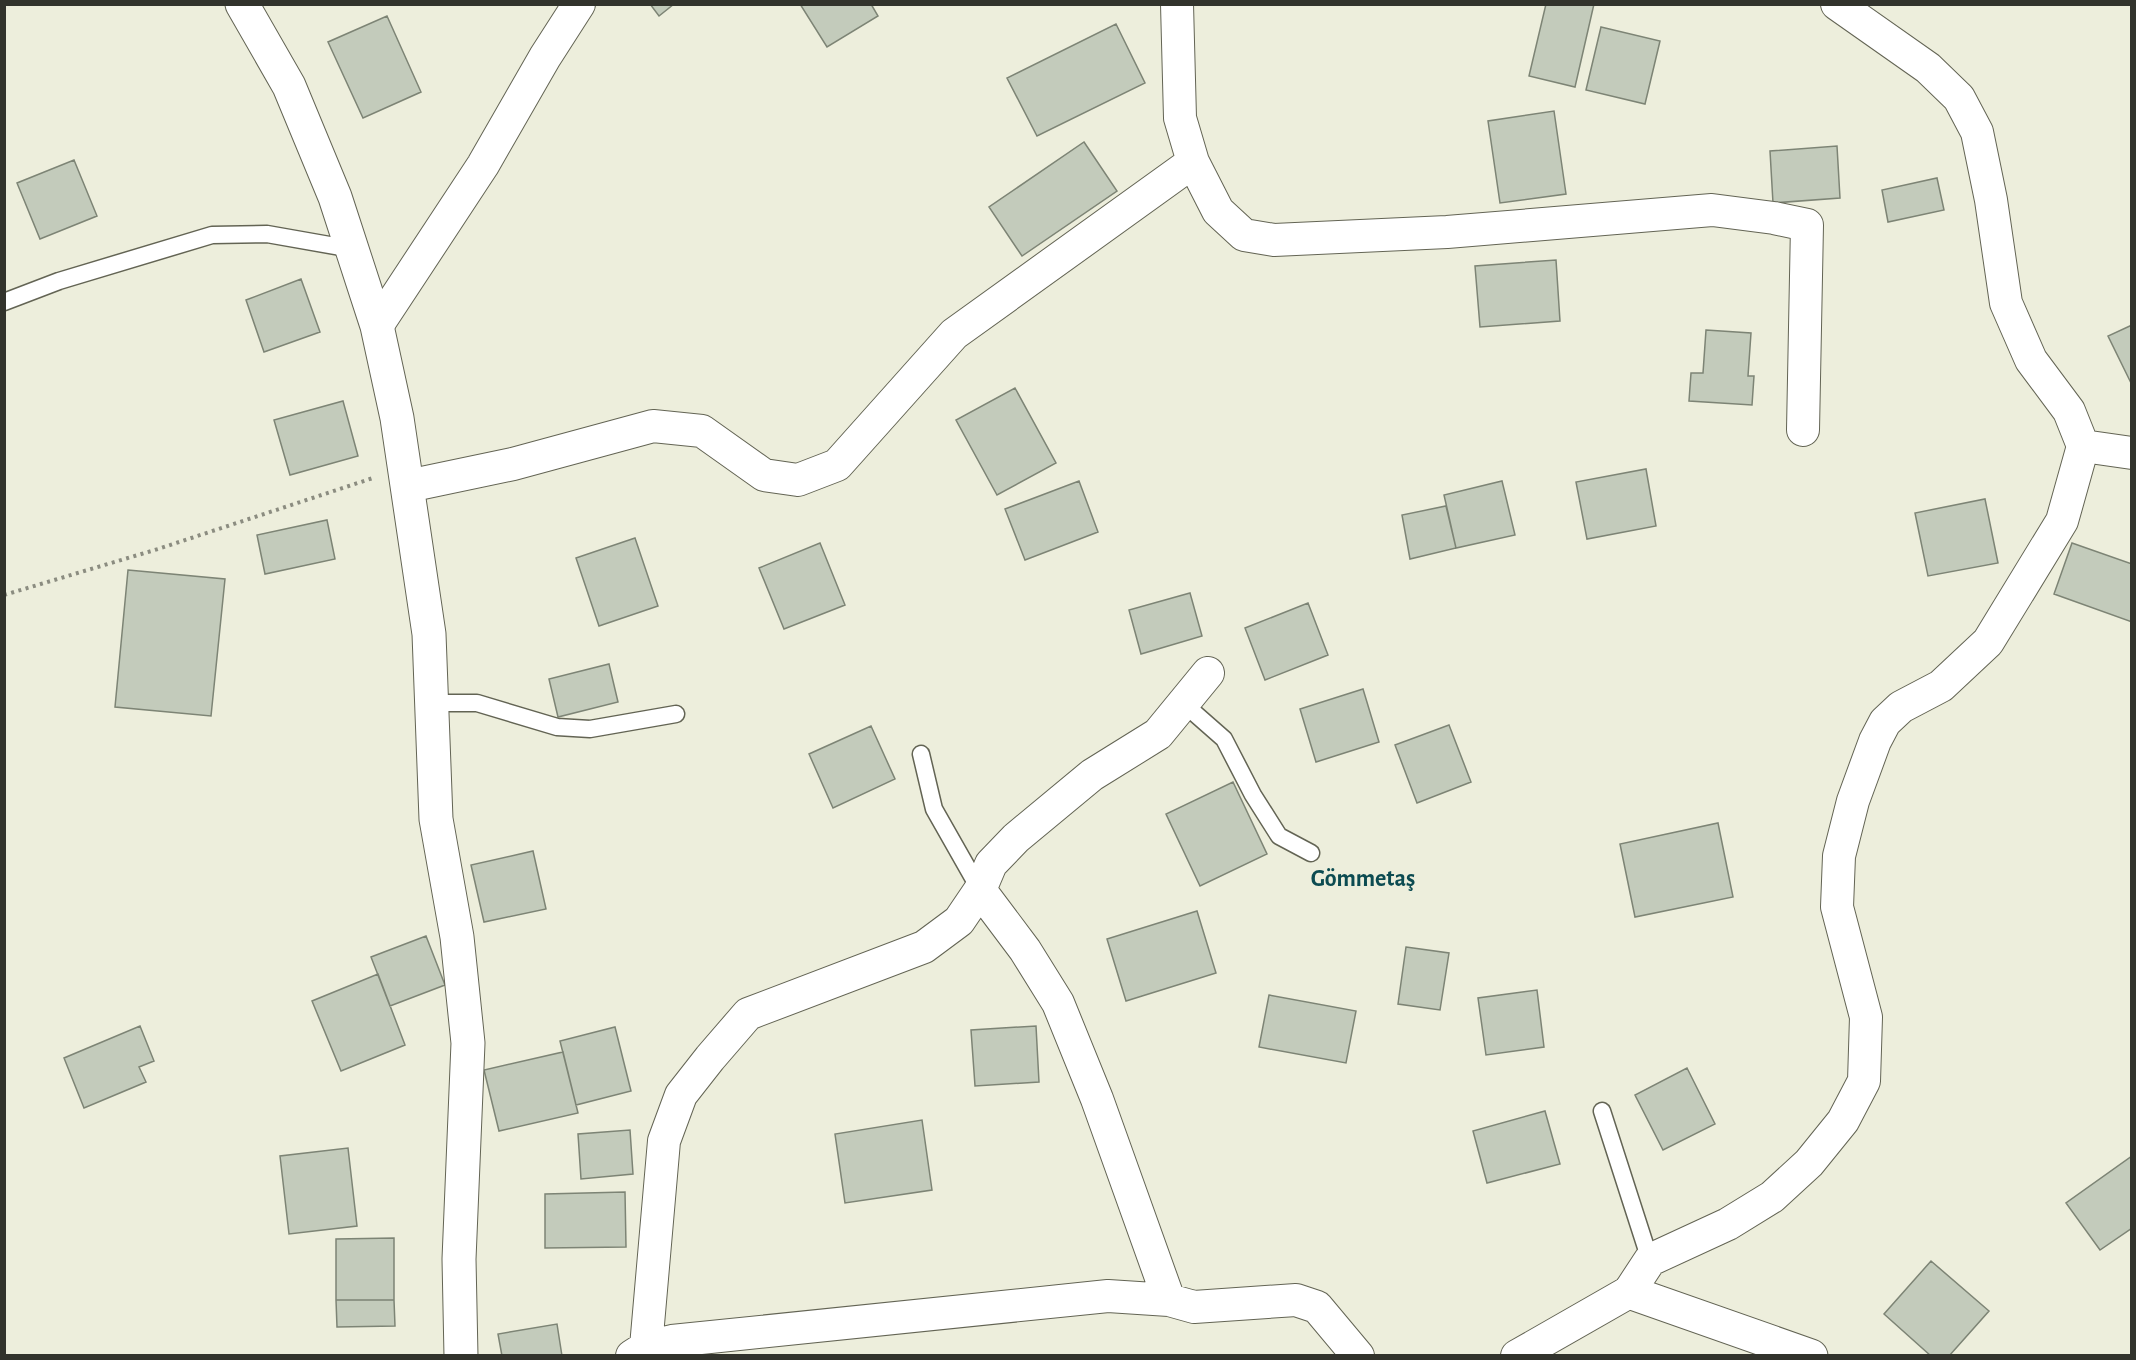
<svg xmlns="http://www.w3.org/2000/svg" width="2136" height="1360" font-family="'Alegreya Sans',sans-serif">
<rect width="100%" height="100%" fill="#edeedc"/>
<path fill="#c3cbbb" stroke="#7d8475" stroke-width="1.5" d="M 650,4 L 674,4 L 659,16 Z
M 800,4 L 871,4 L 878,16 L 827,47 Z
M 1546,4 L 1594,4 L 1575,87 L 1529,76 Z
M 387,16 L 421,92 L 363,118 L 328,42 Z
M 1116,24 L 1145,83 L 1037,136 L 1007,78 Z
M 1601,27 L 1660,41 L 1645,104 L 1586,90 Z
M 1554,111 L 1566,194 L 1500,203 L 1488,121 Z
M 1084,142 L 1117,191 L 1022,256 L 989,207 Z
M 1837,146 L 1840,198 L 1773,203 L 1770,151 Z
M 74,160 L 97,216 L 40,239 L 17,183 Z
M 1937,178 L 1944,210 L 1888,222 L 1882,190 Z
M 1556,260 L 1560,321 L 1480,327 L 1475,266 Z
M 301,279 L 320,332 L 264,352 L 246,300 Z
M 2132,325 L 2132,385 L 2108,336 Z
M 1706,330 L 1751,333 L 1748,376 L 1754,376 L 1752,405 L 1689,401 L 1691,373 L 1703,373 Z
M 1015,388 L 1056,463 L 997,495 L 956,420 Z
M 343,401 L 358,456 L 290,475 L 274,420 Z
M 1646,469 L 1656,526 L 1587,539 L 1576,482 Z
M 1079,481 L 1098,532 L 1025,560 L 1005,509 Z
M 1502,481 L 1515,535 L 1456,548 L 1444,495 Z
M 1985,499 L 1998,563 L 1928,576 L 1915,513 Z
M 1446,506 L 1456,548 L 1410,559 L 1402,515 Z
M 327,520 L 335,559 L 265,574 L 257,535 Z
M 635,538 L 658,606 L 599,626 L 576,558 Z
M 820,543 L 845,605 L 784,629 L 759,568 Z
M 2072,543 L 2132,564 L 2132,622 L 2054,594 Z
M 128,570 L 225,579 L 211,716 L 115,707 Z
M 1190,593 L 1202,636 L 1141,654 L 1129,610 Z
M 1308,603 L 1328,655 L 1265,680 L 1245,628 Z
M 609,664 L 618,702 L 558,717 L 549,679 Z
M 1363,689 L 1379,742 L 1316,762 L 1300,709 Z
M 1449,725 L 1471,782 L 1417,803 L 1395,745 Z
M 871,726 L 895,779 L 833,808 L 809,754 Z
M 1233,782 L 1267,854 L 1200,886 L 1166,814 Z
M 1718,823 L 1733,897 L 1635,917 L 1620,844 Z
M 533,851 L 546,909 L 484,922 L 471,865 Z
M 1197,911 L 1216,973 L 1126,1001 L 1107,939 Z
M 426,936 L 445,985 L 390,1006 L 371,957 Z
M 1406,947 L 1449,953 L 1440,1010 L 1398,1004 Z
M 378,974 L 405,1045 L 341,1071 L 312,1001 Z
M 1537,990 L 1544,1047 L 1486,1055 L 1478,998 Z
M 1269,995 L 1356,1011 L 1346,1063 L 1259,1047 Z
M 140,1026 L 154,1061 L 139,1067 L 146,1082 L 84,1108 L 64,1058 Z
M 1036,1026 L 1039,1082 L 975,1086 L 971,1030 Z
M 615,1027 L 631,1091 L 576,1105 L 560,1041 Z
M 563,1052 L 578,1113 L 499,1131 L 484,1070 Z
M 1687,1068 L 1715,1124 L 1663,1150 L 1635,1095 Z
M 1545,1111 L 1560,1164 L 1487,1183 L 1473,1131 Z
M 922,1120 L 932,1190 L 845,1203 L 835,1134 Z
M 630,1130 L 633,1174 L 581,1179 L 578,1134 Z
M 348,1148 L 357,1226 L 289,1234 L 280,1156 Z
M 2132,1156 L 2132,1228 L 2100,1250 L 2066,1203 Z
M 625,1192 L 626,1247 L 545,1248 L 545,1194 Z
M 394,1238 L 394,1300 L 336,1300 L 336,1239 Z
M 1931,1261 L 1989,1311 L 1949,1356 L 1931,1356 L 1884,1314 Z
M 336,1300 L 394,1300 L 395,1326 L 337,1327 Z
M 557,1324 L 562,1356 L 502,1356 L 498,1334 Z"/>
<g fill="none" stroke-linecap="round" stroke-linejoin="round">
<defs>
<path id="lane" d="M 4,302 L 59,281 L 212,235 L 267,234 L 352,249
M 432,703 L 477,703 L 557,727 L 590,729 L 676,714
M 1183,703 L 1224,739 L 1253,795 L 1279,836 L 1311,853
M 921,754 L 934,809 L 980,890
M 1602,1111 L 1650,1260"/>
<path id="street" d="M 1177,4 L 1180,118 L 1193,162 L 1218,211 L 1244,235 L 1274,240 L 1447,232 L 1712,210 L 1774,218 L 1807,225 L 1803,430
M 377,326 L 483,165 L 545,57 L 579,4
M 2083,446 L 2132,453
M 408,486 L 513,464 L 653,426 L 702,431 L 764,475 L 798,480 L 837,465 L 954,334 L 1193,162
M 980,890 L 1025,950 L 1058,1003 L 1097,1099 L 1169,1300
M 646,1347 L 664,1141 L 681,1095 L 710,1058 L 748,1014 L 924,947 L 959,921 L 980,890 L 991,864 L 1016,838 L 1092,775 L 1158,734 L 1208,673
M 632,1356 L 646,1347 L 672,1341 L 1108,1296 L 1169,1300 L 1194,1307 L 1296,1300 L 1317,1307 L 1358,1356
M 1517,1356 L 1629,1292 L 1650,1260 L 1728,1224 L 1772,1197 L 1809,1163 L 1843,1121 L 1864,1081 L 1866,1017 L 1837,907 L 1839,856 L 1853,801 L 1875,741 L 1885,722 L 1901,707 L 1941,686 L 1988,642 L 2062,521 L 2083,446 L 2069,411 L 2031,360 L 2006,303 L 1991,200 L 1977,132 L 1959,98 L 1928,68 L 1837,4"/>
<path id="secondary" d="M 242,4 L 289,86 L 335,197 L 377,326 L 397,418 L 429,634 L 436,819 L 457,937 L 468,1043 L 459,1259 L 461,1356
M 1629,1292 L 1811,1356"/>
</defs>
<use href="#lane" stroke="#636454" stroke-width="19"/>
<use href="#street" stroke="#636454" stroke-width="34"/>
<use href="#secondary" stroke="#636454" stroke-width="35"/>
<path stroke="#8b8c80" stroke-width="4" stroke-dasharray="3 4.5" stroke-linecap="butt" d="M 4,595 L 158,549 L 373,478"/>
<use href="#lane" stroke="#fff" stroke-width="16"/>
<use href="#street" stroke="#fff" stroke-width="32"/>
<use href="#secondary" stroke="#fff" stroke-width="33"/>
</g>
<g text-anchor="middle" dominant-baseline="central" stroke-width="4.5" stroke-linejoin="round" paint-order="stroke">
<g font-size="24" font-weight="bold" fill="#0c4b51" stroke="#edeedc">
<text x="1363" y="879">Gömmetaş</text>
</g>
</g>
<rect width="2136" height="1360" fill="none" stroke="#32332c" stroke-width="12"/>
</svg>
